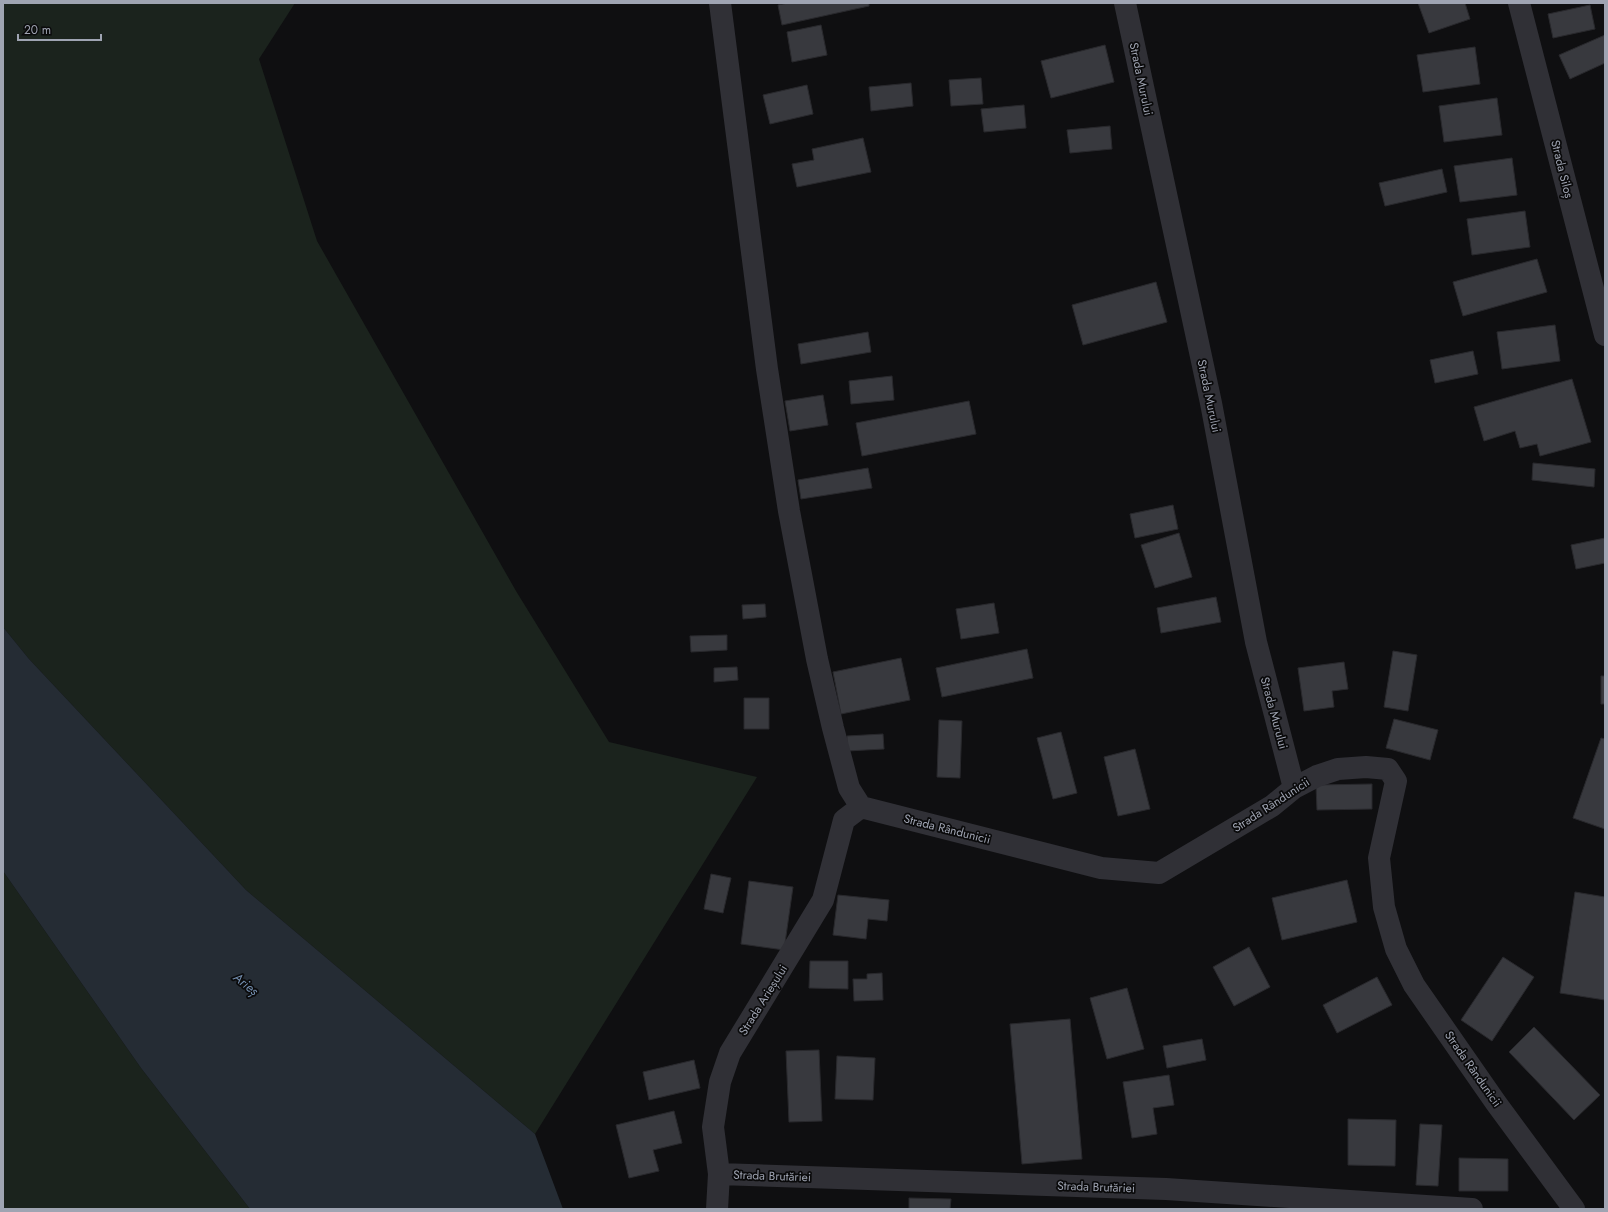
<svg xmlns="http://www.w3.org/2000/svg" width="1608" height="1212" font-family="Jost,sans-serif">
<rect width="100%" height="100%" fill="#0f0f11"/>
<path fill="#1b231d" d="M 3,3 L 295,3 L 259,59 L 317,241 L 516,591 L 609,742 L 757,777 L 535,1134 L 246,890 L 29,659 L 3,627 Z
M 3,871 L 141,1068 L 250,1209 L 3,1209 Z"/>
<path fill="#252c34" d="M 3,627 L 29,659 L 246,890 L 535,1134 L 563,1209 L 250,1209 L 141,1068 L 3,871 Z"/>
<path fill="#38393e" stroke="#29292d" d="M 788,3 L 869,3 L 869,6 L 782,25 L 778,5 Z
M 1418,3 L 1465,3 L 1470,19 L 1429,33 Z
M 1590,5 L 1595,29 L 1553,38 L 1548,14 Z
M 821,25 L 827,55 L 792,62 L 787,32 Z
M 1605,35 L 1605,63 L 1570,79 L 1559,55 Z
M 1105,45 L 1114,82 L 1051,98 L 1041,61 Z
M 1475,47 L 1480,84 L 1423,92 L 1417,55 Z
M 981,78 L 983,104 L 951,106 L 949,80 Z
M 911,83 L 913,106 L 871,111 L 869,87 Z
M 807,85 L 813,114 L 770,124 L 763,95 Z
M 1497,98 L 1502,135 L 1444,142 L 1439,106 Z
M 1024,105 L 1026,128 L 984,132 L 981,109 Z
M 1110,126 L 1112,149 L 1070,153 L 1067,130 Z
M 863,138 L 871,172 L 797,187 L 792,164 L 814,160 L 812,149 Z
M 1512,158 L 1517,195 L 1460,202 L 1454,166 Z
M 1442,169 L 1447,192 L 1385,206 L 1379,183 Z
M 1525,211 L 1530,247 L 1472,255 L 1467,219 Z
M 1537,259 L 1547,292 L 1463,316 L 1453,282 Z
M 1156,282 L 1167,322 L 1083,345 L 1072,305 Z
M 1555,325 L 1560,361 L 1502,369 L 1497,332 Z
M 868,332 L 871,352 L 801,364 L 798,344 Z
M 1473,351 L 1478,374 L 1435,383 L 1430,360 Z
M 892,376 L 894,400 L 851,404 L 849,381 Z
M 1572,379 L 1591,442 L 1540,456 L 1537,444 L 1520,448 L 1515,431 L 1484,441 L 1474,407 Z
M 823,395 L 828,425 L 790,431 L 785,401 Z
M 969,401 L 976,434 L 862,456 L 856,423 Z
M 1533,463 L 1595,469 L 1594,487 L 1532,480 Z
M 868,468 L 872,488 L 801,499 L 798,480 Z
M 1173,505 L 1178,529 L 1135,538 L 1130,514 Z
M 1179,533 L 1192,577 L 1155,588 L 1141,545 Z
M 1605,538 L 1605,563 L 1576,569 L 1571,545 Z
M 1216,597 L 1221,622 L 1161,633 L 1157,608 Z
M 994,603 L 999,633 L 961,639 L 956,609 Z
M 765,604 L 766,617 L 743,619 L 742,605 Z
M 727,635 L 727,650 L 691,652 L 690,636 Z
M 1027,649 L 1033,678 L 942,697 L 936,668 Z
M 1393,651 L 1417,655 L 1408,711 L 1384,707 Z
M 901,658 L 910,700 L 841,714 L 833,672 Z
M 1344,662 L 1348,689 L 1332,691 L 1334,707 L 1304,711 L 1298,668 Z
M 737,667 L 738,680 L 714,682 L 714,668 Z
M 1601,676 L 1605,676 L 1605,704 L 1601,704 Z
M 744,698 L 769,698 L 769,729 L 744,729 Z
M 1394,719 L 1438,730 L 1430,760 L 1386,748 Z
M 939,720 L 962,721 L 960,778 L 937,777 Z
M 1061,732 L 1077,793 L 1053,799 L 1037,738 Z
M 883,734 L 884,749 L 847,751 L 847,736 Z
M 1601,738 L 1605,739 L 1605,829 L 1573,818 Z
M 1135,749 L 1150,809 L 1118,816 L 1104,757 Z
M 1372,784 L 1372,809 L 1317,810 L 1316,785 Z
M 711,874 L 731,878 L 723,913 L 704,909 Z
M 1347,880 L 1357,922 L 1282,940 L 1272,898 Z
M 749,881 L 793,887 L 784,950 L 741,944 Z
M 1575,892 L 1605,897 L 1605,1000 L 1560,993 Z
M 838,895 L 889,900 L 887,921 L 868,919 L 866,939 L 833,935 Z
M 1249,947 L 1270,987 L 1234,1006 L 1213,967 Z
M 1503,957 L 1534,977 L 1492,1041 L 1461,1020 Z
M 810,961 L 848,961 L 848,989 L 809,988 Z
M 882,973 L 883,1000 L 854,1001 L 853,979 L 867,979 L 867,974 Z
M 1377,977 L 1392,1005 L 1337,1033 L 1323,1005 Z
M 1127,988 L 1144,1049 L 1107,1059 L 1090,998 Z
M 1070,1019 L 1082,1159 L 1022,1164 L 1010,1024 Z
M 1534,1027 L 1600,1095 L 1574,1120 L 1509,1052 Z
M 1202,1039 L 1206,1060 L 1167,1068 L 1163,1046 Z
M 819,1050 L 822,1121 L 789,1122 L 786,1051 Z
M 837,1056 L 875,1058 L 873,1100 L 835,1099 Z
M 694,1060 L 700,1088 L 649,1100 L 643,1072 Z
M 1169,1075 L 1174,1105 L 1153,1108 L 1157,1134 L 1132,1138 L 1123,1082 Z
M 674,1111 L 682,1143 L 653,1150 L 659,1171 L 629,1178 L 616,1125 Z
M 1348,1119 L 1396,1120 L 1395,1166 L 1348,1165 Z
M 1420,1124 L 1442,1125 L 1438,1186 L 1416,1185 Z
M 1459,1158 L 1508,1159 L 1508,1191 L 1459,1191 Z
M 909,1198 L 951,1199 L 950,1209 L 909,1209 Z"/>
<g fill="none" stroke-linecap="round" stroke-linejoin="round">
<path stroke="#303036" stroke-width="22" d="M 720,3 L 767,369 L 789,511 L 817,659 L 833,728 L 849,788 L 861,807
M 1125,3 L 1211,403 L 1256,642 L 1294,788
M 1519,3 L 1605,335
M 861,807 L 1101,868 L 1159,873 L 1272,806 L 1294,788 L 1317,776 L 1338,769 L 1366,767 L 1388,769 L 1396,781 L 1379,858 L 1384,907 L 1396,949 L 1414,985 L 1496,1103 L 1574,1209
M 719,1174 L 1166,1189 L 1472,1209
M 717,1209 L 719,1174 L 713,1127 L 720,1082 L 730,1053 L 823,900 L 844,820 L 861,807"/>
</g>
<g text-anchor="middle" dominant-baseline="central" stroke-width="3.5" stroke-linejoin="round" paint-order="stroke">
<g font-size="12" fill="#9fa4b2" stroke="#0a0a0b">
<text transform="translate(1141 79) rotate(78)">Strada Murului</text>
<text transform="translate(1562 169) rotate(76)">Strada Siloș</text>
<text transform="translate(1209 396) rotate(78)">Strada Murului</text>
<text transform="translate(1274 713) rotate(75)">Strada Murului</text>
<text transform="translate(1271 805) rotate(-33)">Strada Rândunicii</text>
<text transform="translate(947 829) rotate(14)">Strada Rândunicii</text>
<text transform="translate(763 1000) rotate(-58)">Strada Arieșului</text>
<text transform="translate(1473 1069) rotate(55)">Strada Rândunicii</text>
<text transform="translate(772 1176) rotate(2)">Strada Brutăriei</text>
<text transform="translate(1096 1187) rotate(2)">Strada Brutăriei</text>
</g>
<g font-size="13" font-style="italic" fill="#748fb0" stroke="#0a0a0b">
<text transform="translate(246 984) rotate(38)">Arieș</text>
</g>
</g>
<rect width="1608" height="1212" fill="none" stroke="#9fa4b2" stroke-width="8"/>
<path d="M18 34v6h83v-6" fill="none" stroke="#9fa4b2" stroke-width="2"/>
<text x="24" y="34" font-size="12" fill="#9fa4b2" stroke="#0a0a0b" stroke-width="3" paint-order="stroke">20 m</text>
</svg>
